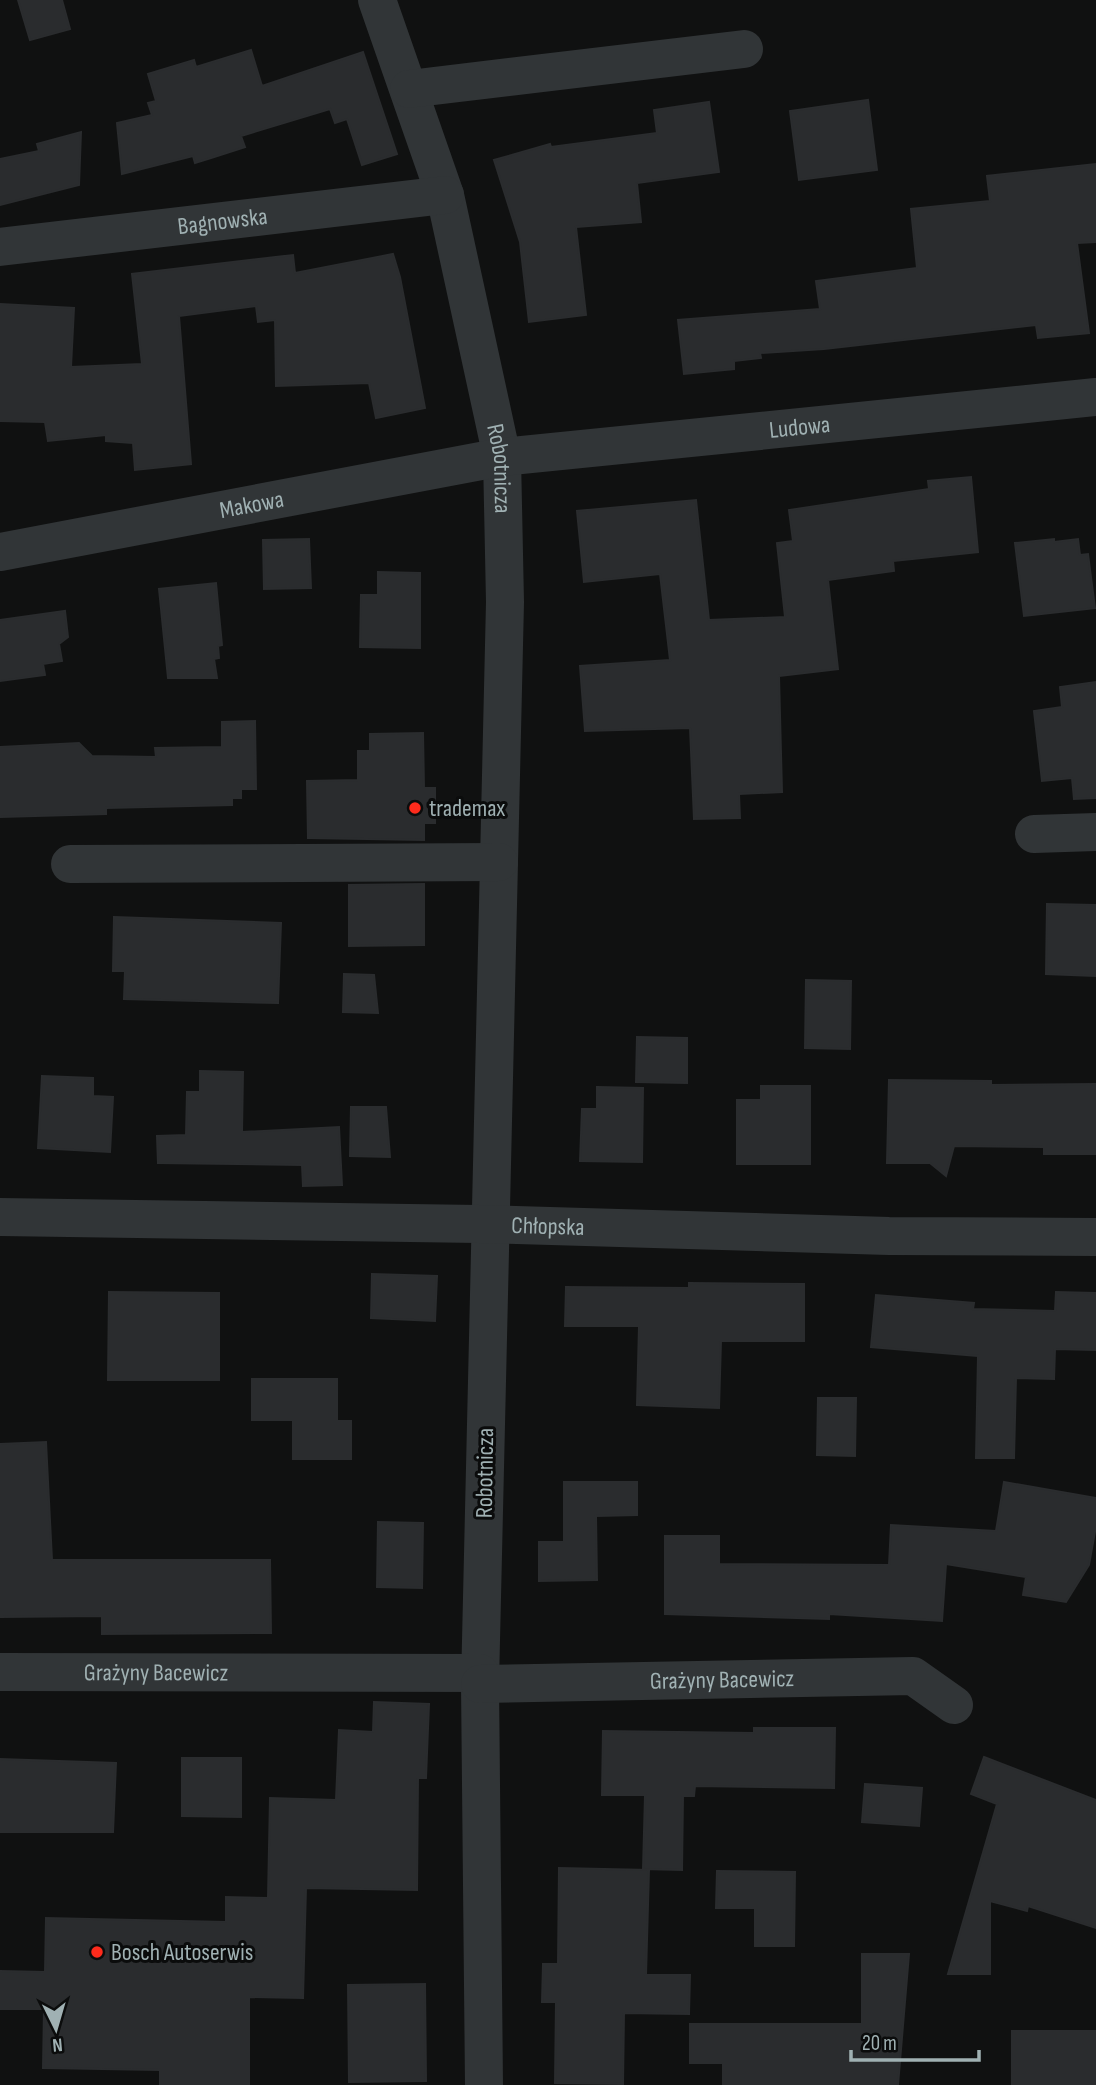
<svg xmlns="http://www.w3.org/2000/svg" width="1096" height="2085" font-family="'Sofia Sans Condensed',sans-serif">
<rect width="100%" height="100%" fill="#101111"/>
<path fill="#2a2c2e" stroke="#2a2c2e" stroke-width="2" d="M 18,0 L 62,0 L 70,29 L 30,40 Z
M 251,50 L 262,86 L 363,52 L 397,154 L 362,165 L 347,119 L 335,123 L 330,109 L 241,136 L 245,147 L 211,158 L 195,163 L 193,156 L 122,174 L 117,123 L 152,115 L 148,103 L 156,101 L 148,74 L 194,60 L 196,67 Z
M 868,100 L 877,170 L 799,180 L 790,111 Z
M 709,102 L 719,172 L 637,183 L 641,222 L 576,227 L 586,315 L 529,322 L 520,242 L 494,160 L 550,144 L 551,147 L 657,133 L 654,110 Z
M 81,132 L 79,185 L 0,205 L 0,159 L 39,151 L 37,144 Z
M 1096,164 L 1096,242 L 1077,243 L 1089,333 L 1038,338 L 1036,325 L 824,349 L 760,353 L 761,358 L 734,361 L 734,369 L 684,374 L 678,320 L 820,309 L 816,281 L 917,268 L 911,209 L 990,201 L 987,176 Z
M 393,254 L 400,277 L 425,408 L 376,418 L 369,383 L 276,386 L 275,320 L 258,322 L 256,306 L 179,316 L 191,464 L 135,470 L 133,443 L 106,441 L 106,435 L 48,441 L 45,422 L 0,421 L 0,304 L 74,308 L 71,367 L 142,364 L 132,274 L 293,255 L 295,273 Z
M 971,477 L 978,552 L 893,561 L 894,571 L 828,580 L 838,669 L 779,676 L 782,792 L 739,794 L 740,818 L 694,819 L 690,728 L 585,731 L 580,666 L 670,660 L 660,574 L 584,582 L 577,511 L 696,500 L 709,620 L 785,617 L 777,543 L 793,541 L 789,510 L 929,489 L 928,481 Z
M 309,539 L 311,588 L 264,589 L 263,540 Z
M 1054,539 L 1054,542 L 1078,539 L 1080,555 L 1088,554 L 1095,608 L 1024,616 L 1015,543 Z
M 378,572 L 420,573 L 420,648 L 360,647 L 361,595 L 378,595 Z
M 216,583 L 222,645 L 218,646 L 219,658 L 214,659 L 217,678 L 168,678 L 159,589 Z
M 65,611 L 68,637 L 59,644 L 62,661 L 43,664 L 45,675 L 0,681 L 0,620 Z
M 1096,682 L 1096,798 L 1074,799 L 1072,778 L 1042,781 L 1034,711 L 1062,707 L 1060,687 Z
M 255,721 L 256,789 L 241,789 L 241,798 L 232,798 L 232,805 L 106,808 L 106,814 L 0,817 L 0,747 L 79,743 L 92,756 L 156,757 L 155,748 L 222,747 L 222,722 Z
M 423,733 L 424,788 L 435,788 L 435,823 L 424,823 L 424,840 L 308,838 L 307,781 L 358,780 L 358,751 L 370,751 L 370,734 Z
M 424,884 L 424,945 L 349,946 L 349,885 Z
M 1047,904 L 1096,905 L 1096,976 L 1046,974 Z
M 114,917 L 281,923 L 278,1003 L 124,999 L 125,971 L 113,971 Z
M 344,974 L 374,975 L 378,1013 L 343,1012 Z
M 806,980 L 851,981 L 850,1049 L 805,1048 Z
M 637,1037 L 687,1038 L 687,1083 L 636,1082 Z
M 200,1071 L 243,1072 L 242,1132 L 339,1127 L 342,1185 L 303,1186 L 302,1165 L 158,1163 L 157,1136 L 186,1135 L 187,1092 L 200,1092 Z
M 42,1076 L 93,1078 L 93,1096 L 113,1097 L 110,1152 L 38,1148 Z
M 889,1080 L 991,1081 L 991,1085 L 1096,1084 L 1096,1154 L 1044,1154 L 1044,1147 L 954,1146 L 946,1176 L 930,1163 L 887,1163 Z
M 761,1086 L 810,1086 L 810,1164 L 737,1164 L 737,1100 L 761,1100 Z
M 597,1087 L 643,1088 L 642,1162 L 580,1161 L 582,1109 L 597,1109 Z
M 351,1107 L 386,1107 L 390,1157 L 350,1156 Z
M 372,1274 L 437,1276 L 435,1321 L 371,1318 Z
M 689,1283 L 804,1284 L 804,1341 L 721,1341 L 719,1408 L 637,1405 L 639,1326 L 565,1326 L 566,1287 L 689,1288 Z
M 109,1292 L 219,1293 L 219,1380 L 108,1380 Z
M 1056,1292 L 1096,1293 L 1096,1350 L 1055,1349 L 1054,1379 L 1016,1378 L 1014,1458 L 976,1458 L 978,1356 L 871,1347 L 876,1295 L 974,1303 L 973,1309 L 1055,1311 Z
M 252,1379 L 337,1379 L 337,1421 L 351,1421 L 351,1459 L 293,1459 L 293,1420 L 252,1420 Z
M 818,1398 L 856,1398 L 855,1456 L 817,1455 Z
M 46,1442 L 52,1560 L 270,1560 L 271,1633 L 102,1634 L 102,1616 L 0,1617 L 0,1444 Z
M 564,1482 L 637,1482 L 637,1515 L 596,1516 L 597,1580 L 539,1581 L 539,1542 L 564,1542 Z
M 1004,1482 L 1096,1498 L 1096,1526 L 1089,1565 L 1066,1602 L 1023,1595 L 1026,1577 L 946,1564 L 942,1621 L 829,1614 L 829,1619 L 665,1614 L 665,1536 L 719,1536 L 719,1564 L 889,1565 L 891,1525 L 996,1531 Z
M 378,1522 L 423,1523 L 422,1588 L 377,1587 Z
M 374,1702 L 429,1704 L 426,1778 L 418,1778 L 417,1890 L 306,1888 L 303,1998 L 249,1997 L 249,2085 L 160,2085 L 160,2070 L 43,2068 L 44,2009 L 0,2009 L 0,1971 L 45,1972 L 46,1918 L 226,1922 L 226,1897 L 268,1898 L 270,1798 L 336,1800 L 339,1730 L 373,1732 Z
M 754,1728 L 835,1728 L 834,1788 L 695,1786 L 694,1796 L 683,1796 L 682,1870 L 643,1869 L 645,1795 L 602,1795 L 603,1731 L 754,1733 Z
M 984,1757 L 1096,1800 L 1096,1928 L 1028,1906 L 1027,1911 L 990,1901 L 990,1974 L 948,1974 L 997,1804 L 971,1794 Z
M 182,1758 L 241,1758 L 241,1817 L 182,1816 Z
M 0,1759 L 116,1763 L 113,1832 L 0,1832 Z
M 865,1784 L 922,1788 L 919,1826 L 862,1822 Z
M 559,1868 L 649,1870 L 646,1975 L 690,1975 L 689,2014 L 624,2013 L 623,2084 L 555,2083 L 556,2002 L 542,2002 L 543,1964 L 558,1964 Z
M 717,1871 L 795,1872 L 794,1946 L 755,1946 L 755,1908 L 716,1908 Z
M 862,1954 L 909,1954 L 898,2085 L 723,2085 L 723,2063 L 690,2063 L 690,2024 L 862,2024 Z
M 425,1984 L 426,2081 L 349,2082 L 348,1985 Z
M 1012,2031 L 1096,2031 L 1096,2085 L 1012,2085 Z"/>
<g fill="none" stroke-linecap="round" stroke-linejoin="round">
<g stroke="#313537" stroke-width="38">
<path id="s1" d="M 377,0 L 445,195 L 502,457 L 505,602 L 480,1684 L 484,2085"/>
<path d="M 409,89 L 744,49"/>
<path id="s2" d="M 0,247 L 445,195"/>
<path id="s3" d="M 0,552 L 502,457 L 1096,397"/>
<path d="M 1034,834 L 1096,832"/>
<path d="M 70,864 L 499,862"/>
<path id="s4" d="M 0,1217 L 479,1224 L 889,1236 L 1096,1237"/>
<path id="s5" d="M 0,1672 L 480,1673"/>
<path id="s6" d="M 480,1684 L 913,1676 L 954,1705"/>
</g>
</g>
<g fill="#fd2b1c" stroke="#0b0c0c" stroke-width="2.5">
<circle cx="415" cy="808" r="7"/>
<circle cx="97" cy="1952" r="7"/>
</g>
<g text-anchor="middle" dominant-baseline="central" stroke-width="6" stroke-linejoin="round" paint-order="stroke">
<g font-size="24" fill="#a0b1b3" stroke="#0b0c0c">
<text stroke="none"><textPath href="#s2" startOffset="224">Bagnowska</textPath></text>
<text stroke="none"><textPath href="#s3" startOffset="810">Ludowa</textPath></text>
<text stroke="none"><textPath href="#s1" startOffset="486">Robotnicza</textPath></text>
<text stroke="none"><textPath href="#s3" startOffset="256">Makowa</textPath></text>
<text stroke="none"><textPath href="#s4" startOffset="548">Chłopska</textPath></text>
<text transform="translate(485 1473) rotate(-89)">Robotnicza</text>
<text stroke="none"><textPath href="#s5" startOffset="156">Grażyny Bacewicz</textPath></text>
<text stroke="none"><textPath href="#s6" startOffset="242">Grażyny Bacewicz</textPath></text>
</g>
<g font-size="24" fill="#a0b1b3" stroke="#0b0c0c" text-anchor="start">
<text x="429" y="808">trademax</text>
<text x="111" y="1952">Bosch Autoserwis</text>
</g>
</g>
<g transform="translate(56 2029) rotate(175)" stroke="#0b0c0c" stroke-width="5" paint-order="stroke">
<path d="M0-5L12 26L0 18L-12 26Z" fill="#a0b1b3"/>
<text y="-10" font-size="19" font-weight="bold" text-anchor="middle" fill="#a0b1b3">N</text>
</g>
<path d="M851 2050v10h128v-10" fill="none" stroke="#a0b1b3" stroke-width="3.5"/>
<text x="862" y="2050" font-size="21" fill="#a0b1b3" stroke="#0b0c0c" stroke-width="5" paint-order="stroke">20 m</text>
</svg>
